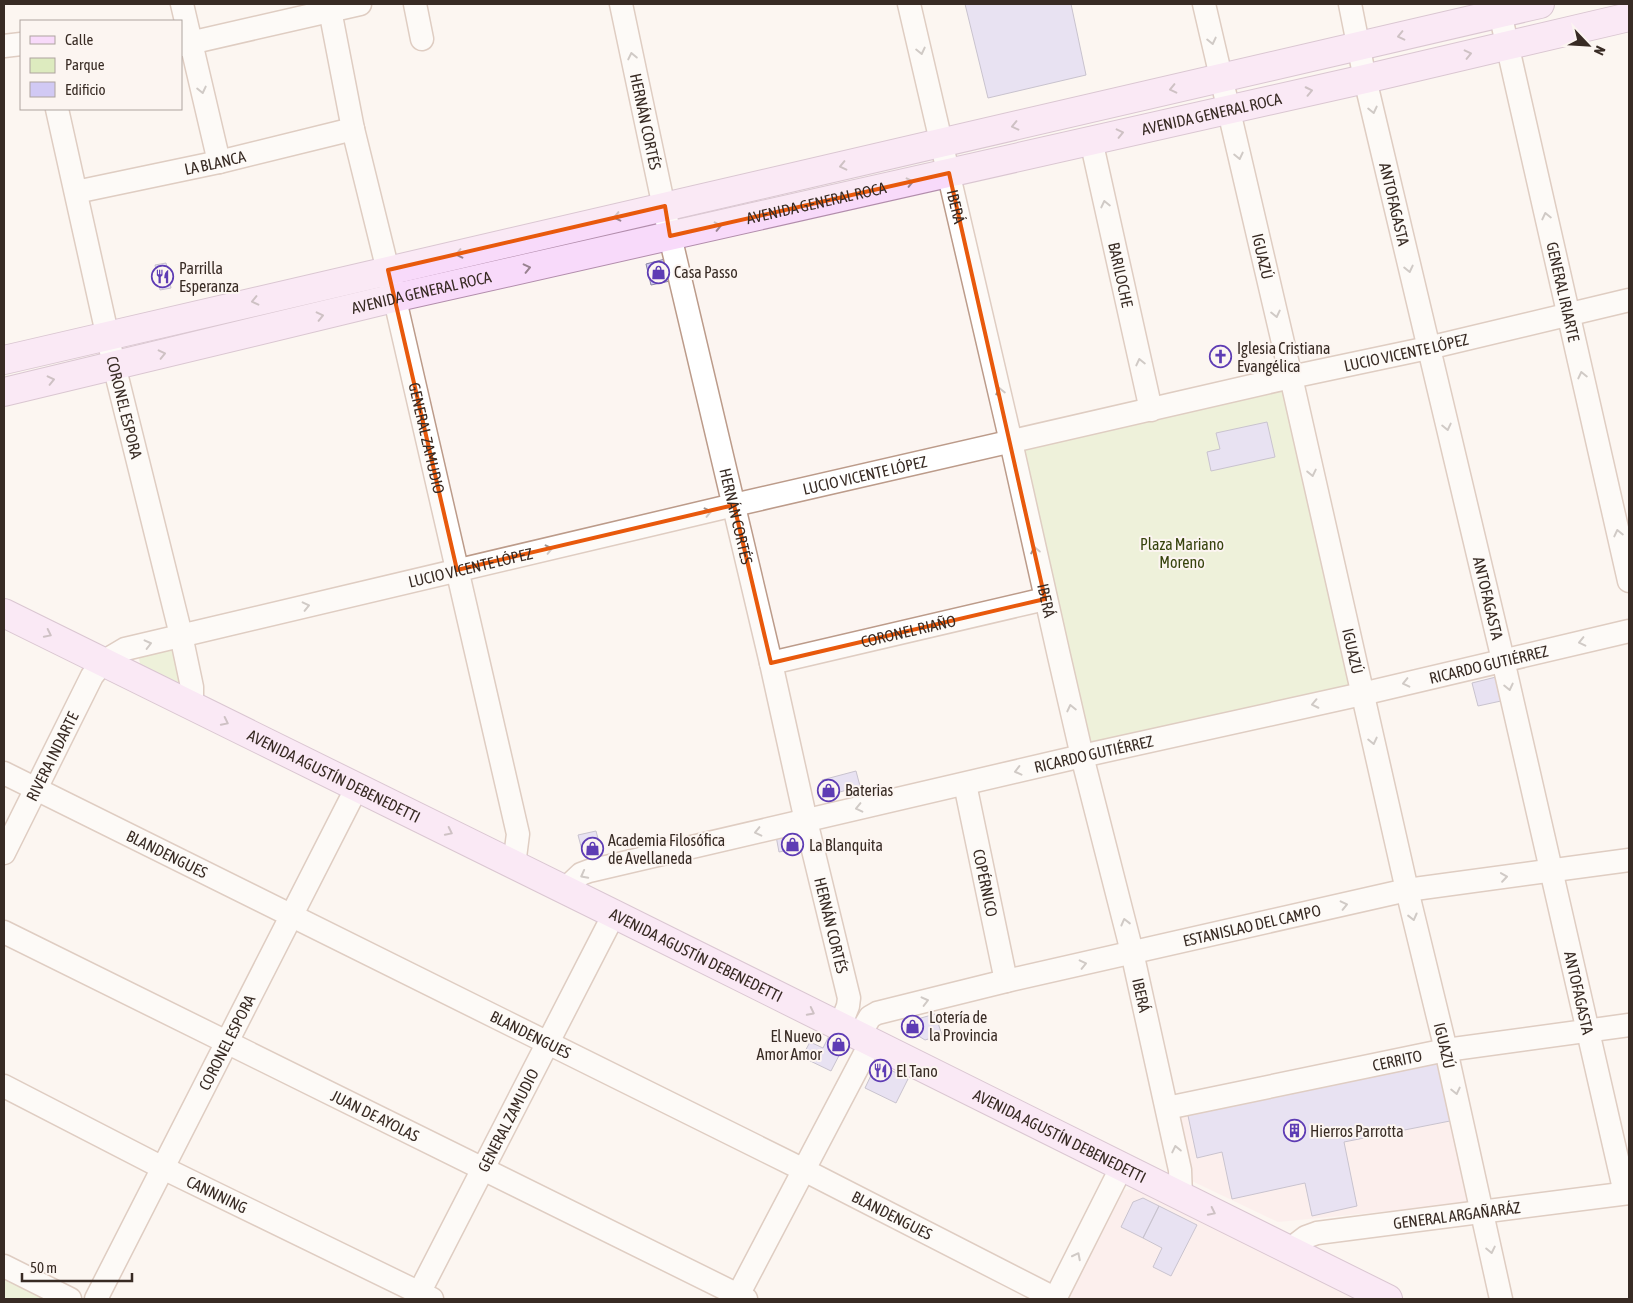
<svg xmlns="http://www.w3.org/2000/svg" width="1633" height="1303" font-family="'Asap Condensed',sans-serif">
<rect width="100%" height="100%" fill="#fcf5f1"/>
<path fill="#fde7e9" d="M 1439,1057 L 1472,1203 L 1278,1222 L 1192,1181 L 1177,1113 Z
M 1137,1188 L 1360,1299 L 1065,1299 L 1122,1191 Z"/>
<path fill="#ddebbf" d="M 1291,377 L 1362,694 L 1082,756 L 1011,442 Z
M 168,646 L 175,648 L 182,679 L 177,683 L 140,664 L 139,658 Z
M 4,1278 L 46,1299 L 4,1299 Z"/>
<path fill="#d1c9f4" stroke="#8b85a4" d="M 965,4 L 1071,4 L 1086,75 L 988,98 Z
M 665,259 L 670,281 L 651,285 L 646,264 Z
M 166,263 L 171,288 L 160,290 L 155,265 Z
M 1267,422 L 1275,457 L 1211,471 L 1207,452 L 1220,449 L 1216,433 Z
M 1496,677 L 1501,701 L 1478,706 L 1472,683 Z
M 856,771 L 860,786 L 830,795 L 825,792 L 822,780 Z
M 596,831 L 601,850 L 583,854 L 578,835 Z
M 786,834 L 793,838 L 795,849 L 779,852 L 776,836 Z
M 935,1014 L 942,1035 L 925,1040 L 904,1027 L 907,1022 Z
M 829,1036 L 845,1044 L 831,1071 L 802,1057 L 810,1042 L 823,1048 Z
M 1437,1059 L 1450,1121 L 1344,1142 L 1357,1206 L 1312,1216 L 1305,1183 L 1232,1199 L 1222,1152 L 1197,1158 L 1187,1111 Z
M 883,1066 L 908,1079 L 896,1103 L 865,1088 L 874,1069 Z
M 1143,1198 L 1159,1206 L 1143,1238 L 1121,1227 L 1133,1202 Z
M 1159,1206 L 1197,1225 L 1171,1276 L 1153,1267 L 1162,1248 L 1143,1238 Z"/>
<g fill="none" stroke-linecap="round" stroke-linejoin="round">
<defs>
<g id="minor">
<path d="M 182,4 L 219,162"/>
<path d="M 415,4 L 422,39"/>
<path id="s1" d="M 621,4 L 670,236 L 771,663 L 806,821 L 849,998 L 848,1006 L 840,1026"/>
<path id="s2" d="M 909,4 L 1011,442 L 1059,656 L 1082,756 L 1132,952 L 1180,1170 L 1181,1197"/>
<path id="s3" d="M 1204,4 L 1291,377 L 1407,890 L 1446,1050 L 1501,1299"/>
<path id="s4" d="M 1350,4 L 1365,79 L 1503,660 L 1625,1193"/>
<path id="s5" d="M 1498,4 L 1629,581"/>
<path id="s6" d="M 330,10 L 353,129 L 393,291 L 518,834 L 514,865"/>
<path d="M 181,45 L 360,4"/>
<path d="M 4,46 L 21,44"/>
<path id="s7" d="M 57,109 L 114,365 L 181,635 L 192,687 L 192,705"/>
<path id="s8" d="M 1091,140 L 1151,410"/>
<path id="s9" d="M 76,192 L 219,162 L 353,129"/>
<path id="s10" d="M 771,663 L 1045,599"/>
<path id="s11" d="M 4,773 L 804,1170 L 1056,1299"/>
<path id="s12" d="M 965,784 L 1006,981"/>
<path id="s13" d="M 4,853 L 92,676 L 103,662 L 125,649 L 734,505 L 1291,377 L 1428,348 L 1629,300"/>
<path id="s14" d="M 564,890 L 581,874 L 589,871 L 1082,756 L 1362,694 L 1629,631"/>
<path id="s15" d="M 4,932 L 746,1299"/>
<path id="s16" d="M 859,1036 L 870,1017 L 877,1013 L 1006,981 L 1407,890 L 1629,860"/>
<path id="s17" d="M 4,1086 L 163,1168 L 432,1299"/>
<path id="s18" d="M 1167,1108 L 1446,1050 L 1629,1025"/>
<path id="s19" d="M 1289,1250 L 1306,1237 L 1317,1233 L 1629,1193"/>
<path d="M 4,1266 L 70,1299"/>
<path id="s20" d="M 96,1299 L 357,787"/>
<path id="s21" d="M 416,1299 L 614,914"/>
<path d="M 736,1299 L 871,1042"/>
<path d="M 1055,1299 L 1121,1168"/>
</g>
<g id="major">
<path d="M 4,360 L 1540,4"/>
<path id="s22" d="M 4,392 L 394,298 L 1365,79 L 1629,17"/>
<path id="s23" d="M 4,613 L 614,914 L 1388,1299"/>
</g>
</defs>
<use href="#minor" stroke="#bc9b8a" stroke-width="25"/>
<use href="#major" stroke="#b28dac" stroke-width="30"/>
<use href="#minor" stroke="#fff" stroke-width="22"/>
<use href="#major" stroke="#f8dafa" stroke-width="28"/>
</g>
<defs><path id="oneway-chevron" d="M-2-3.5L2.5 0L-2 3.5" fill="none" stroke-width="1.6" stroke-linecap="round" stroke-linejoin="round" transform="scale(1.25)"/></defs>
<g stroke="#98828f">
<use href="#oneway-chevron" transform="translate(1401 36) rotate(167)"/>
<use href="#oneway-chevron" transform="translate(1468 54) rotate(-13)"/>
<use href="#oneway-chevron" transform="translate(1173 89) rotate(167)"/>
<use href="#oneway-chevron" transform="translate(1309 91) rotate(-12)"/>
<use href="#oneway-chevron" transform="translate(1015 126) rotate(167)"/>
<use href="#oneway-chevron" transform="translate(1120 133) rotate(-13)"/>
<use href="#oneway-chevron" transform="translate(843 166) rotate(167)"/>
<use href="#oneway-chevron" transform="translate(910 182) rotate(-13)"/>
<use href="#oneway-chevron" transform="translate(617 217) rotate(167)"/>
<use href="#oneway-chevron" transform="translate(718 226) rotate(-13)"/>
<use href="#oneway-chevron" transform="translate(459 254) rotate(167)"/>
<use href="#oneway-chevron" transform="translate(527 268) rotate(-13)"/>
<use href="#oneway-chevron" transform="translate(255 301) rotate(167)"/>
<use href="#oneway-chevron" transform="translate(320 316) rotate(-13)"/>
<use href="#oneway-chevron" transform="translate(162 354) rotate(-13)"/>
<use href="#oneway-chevron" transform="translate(51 380) rotate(-13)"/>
<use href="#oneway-chevron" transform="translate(48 634) rotate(26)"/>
<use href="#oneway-chevron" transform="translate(225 722) rotate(26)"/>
<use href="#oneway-chevron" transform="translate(449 832) rotate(26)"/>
<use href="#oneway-chevron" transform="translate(811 1012) rotate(27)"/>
<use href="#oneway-chevron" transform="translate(1212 1212) rotate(26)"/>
</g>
<g stroke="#9c9592">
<use href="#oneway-chevron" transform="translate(1212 41) rotate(77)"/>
<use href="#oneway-chevron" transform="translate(921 51) rotate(77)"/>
<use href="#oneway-chevron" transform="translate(632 56) rotate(-102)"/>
<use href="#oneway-chevron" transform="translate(202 90) rotate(77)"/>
<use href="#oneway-chevron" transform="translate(1373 110) rotate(77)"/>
<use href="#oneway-chevron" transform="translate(1239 156) rotate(77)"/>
<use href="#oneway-chevron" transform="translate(1105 204) rotate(-103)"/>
<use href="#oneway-chevron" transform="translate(1546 216) rotate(-103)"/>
<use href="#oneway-chevron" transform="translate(1409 269) rotate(77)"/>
<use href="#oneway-chevron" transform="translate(1276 314) rotate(77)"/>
<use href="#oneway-chevron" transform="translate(1140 362) rotate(-103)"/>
<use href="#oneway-chevron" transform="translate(1582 375) rotate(-103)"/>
<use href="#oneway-chevron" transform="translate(1000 391) rotate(-103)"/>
<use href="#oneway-chevron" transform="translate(1447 427) rotate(77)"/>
<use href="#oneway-chevron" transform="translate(1312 473) rotate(78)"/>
<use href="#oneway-chevron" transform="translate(708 512) rotate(-13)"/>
<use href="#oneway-chevron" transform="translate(1618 533) rotate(-103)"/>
<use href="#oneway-chevron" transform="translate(549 549) rotate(-13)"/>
<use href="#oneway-chevron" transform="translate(1035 550) rotate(-102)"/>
<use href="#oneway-chevron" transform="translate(306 606) rotate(-13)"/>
<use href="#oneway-chevron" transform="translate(1582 642) rotate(167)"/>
<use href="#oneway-chevron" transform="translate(148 644) rotate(-14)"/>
<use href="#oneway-chevron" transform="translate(1406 683) rotate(167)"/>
<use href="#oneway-chevron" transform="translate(1509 687) rotate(77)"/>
<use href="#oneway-chevron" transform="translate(1315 704) rotate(168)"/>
<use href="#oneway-chevron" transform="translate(1071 708) rotate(-103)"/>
<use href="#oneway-chevron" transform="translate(1373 741) rotate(77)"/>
<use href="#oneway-chevron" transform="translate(1018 771) rotate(166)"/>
<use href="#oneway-chevron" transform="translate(859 808) rotate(167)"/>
<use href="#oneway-chevron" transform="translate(758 832) rotate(167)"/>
<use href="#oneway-chevron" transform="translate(584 875) rotate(152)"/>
<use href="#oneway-chevron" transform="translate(1504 877) rotate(-8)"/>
<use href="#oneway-chevron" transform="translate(1344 905) rotate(-13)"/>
<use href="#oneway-chevron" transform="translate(1413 917) rotate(76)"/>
<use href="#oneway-chevron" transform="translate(1125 922) rotate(-104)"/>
<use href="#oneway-chevron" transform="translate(1083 964) rotate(-13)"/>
<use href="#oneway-chevron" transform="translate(925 1001) rotate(-14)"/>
<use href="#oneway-chevron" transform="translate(1456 1091) rotate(77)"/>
<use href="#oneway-chevron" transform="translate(1176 1149) rotate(-102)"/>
<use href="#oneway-chevron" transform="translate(1491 1250) rotate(78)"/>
<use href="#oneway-chevron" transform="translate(1077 1256) rotate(-63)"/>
</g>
<path d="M0 0H1633V1303H0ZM 949,173 L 1045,599 L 771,663 L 734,505 L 457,570 L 388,270 L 665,206 L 670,236 Z" fill="#fcf5f1" fill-opacity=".55" fill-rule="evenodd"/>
<path fill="none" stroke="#e8590c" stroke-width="4" stroke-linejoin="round" d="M 949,173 L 1045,599 L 771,663 L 734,505 L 457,570 L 388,270 L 665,206 L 670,236 Z"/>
<defs>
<symbol id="shop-ring" viewBox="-11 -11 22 22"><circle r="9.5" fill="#fcf5f1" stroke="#5e3cb4" stroke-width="1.5"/><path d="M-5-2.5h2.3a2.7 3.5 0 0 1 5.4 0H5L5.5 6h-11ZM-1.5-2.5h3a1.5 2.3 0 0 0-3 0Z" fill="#5e3cb4"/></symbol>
<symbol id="restaurant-ring" viewBox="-11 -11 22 22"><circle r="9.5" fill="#fcf5f1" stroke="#5e3cb4" stroke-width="1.5"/><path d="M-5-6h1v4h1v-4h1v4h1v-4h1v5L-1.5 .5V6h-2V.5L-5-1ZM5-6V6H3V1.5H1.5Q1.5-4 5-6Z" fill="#5e3cb4"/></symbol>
<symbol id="church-ring" viewBox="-11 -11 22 22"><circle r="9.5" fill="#fcf5f1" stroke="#5e3cb4" stroke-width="1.5"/><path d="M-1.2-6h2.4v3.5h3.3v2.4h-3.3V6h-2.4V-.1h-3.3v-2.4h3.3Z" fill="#5e3cb4"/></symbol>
<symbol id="building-ring" viewBox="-11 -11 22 22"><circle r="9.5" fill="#fcf5f1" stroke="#5e3cb4" stroke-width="1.5"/><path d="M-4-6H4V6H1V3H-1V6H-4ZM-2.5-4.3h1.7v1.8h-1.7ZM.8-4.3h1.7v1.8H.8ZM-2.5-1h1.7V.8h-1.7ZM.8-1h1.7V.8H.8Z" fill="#5e3cb4"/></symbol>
</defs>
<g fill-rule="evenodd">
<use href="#shop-ring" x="646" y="260" width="25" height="25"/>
<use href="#restaurant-ring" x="150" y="264" width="25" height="25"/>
<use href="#church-ring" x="1208" y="344" width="25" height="25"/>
<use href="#shop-ring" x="816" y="778" width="25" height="25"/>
<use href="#shop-ring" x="780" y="832" width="25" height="25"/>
<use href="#shop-ring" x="580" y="836" width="25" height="25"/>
<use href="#shop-ring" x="900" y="1014" width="25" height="25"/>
<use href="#shop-ring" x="826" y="1032" width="25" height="25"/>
<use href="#restaurant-ring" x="868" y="1058" width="25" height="25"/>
<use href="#building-ring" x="1282" y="1118" width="25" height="25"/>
</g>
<g text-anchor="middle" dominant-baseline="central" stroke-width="4" stroke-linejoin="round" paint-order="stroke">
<g font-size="16" fill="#382b24" stroke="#fcf5f1">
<text stroke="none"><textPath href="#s22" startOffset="1239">AVENIDA GENERAL ROCA</textPath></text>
<text stroke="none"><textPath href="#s1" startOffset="120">HERNÁN CORTÉS</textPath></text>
<text stroke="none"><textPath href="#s9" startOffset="142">LA BLANCA</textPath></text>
<text stroke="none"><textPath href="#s22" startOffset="834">AVENIDA GENERAL ROCA</textPath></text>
<text stroke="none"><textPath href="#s4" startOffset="205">ANTOFAGASTA</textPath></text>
<text stroke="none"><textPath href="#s2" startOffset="208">IBERÁ</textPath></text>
<text stroke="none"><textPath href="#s3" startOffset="259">IGUAZÚ</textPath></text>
<text stroke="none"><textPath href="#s8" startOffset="138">BARILOCHE</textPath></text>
<text stroke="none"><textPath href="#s5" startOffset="295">GENERAL IRIARTE</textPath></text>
<text stroke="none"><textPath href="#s22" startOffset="429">AVENIDA GENERAL ROCA</textPath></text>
<text stroke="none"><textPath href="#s13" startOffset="1556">LUCIO VICENTE LÓPEZ</textPath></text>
<text stroke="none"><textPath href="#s7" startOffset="306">CORONEL ESPORA</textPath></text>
<text stroke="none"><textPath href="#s6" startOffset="439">GENERAL ZAMUDIO</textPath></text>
<text stroke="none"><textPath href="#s13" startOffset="1001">LUCIO VICENTE LÓPEZ</textPath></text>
<text stroke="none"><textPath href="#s1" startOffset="525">HERNÁN CORTÉS</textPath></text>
<text stroke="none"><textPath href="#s13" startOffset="596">LUCIO VICENTE LÓPEZ</textPath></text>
<text stroke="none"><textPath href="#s4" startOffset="610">ANTOFAGASTA</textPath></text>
<text stroke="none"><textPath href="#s2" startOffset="612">IBERÁ</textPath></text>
<text stroke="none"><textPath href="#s10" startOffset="141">CORONEL RIAÑO</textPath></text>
<text stroke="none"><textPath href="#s3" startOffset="664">IGUAZÚ</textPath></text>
<text stroke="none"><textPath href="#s14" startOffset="955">RICARDO GUTIÉRREZ</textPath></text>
<text stroke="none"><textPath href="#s14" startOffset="550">RICARDO GUTIÉRREZ</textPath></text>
<text stroke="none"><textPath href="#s13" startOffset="108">RIVERA INDARTE</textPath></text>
<text stroke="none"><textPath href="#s23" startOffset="368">AVENIDA AGUSTÍN DEBENEDETTI</textPath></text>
<text stroke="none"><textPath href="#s11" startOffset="182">BLANDENGUES</textPath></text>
<text stroke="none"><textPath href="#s12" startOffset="101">COPÉRNICO</textPath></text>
<text stroke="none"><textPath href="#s1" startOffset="945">HERNÁN CORTÉS</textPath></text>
<text stroke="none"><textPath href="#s16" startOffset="415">ESTANISLAO DEL CAMPO</textPath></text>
<text stroke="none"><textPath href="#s23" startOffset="772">AVENIDA AGUSTÍN DEBENEDETTI</textPath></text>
<text stroke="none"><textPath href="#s4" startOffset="1015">ANTOFAGASTA</textPath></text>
<text stroke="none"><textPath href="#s2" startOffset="1018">IBERÁ</textPath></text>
<text stroke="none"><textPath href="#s11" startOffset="588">BLANDENGUES</textPath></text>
<text stroke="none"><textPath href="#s20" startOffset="288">CORONEL ESPORA</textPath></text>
<text stroke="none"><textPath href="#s3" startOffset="1069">IGUAZÚ</textPath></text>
<text stroke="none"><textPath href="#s18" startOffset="235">CERRITO</textPath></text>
<text stroke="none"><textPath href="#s15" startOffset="414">JUAN DE AYOLAS</textPath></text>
<text stroke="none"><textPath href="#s21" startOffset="201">GENERAL ZAMUDIO</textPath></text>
<text stroke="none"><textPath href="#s23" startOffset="1178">AVENIDA AGUSTÍN DEBENEDETTI</textPath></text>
<text stroke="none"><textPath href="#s17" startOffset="239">CANNNING</textPath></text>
<text stroke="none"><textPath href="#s19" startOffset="174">GENERAL ARGAÑARÁZ</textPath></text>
<text stroke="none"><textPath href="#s11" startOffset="992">BLANDENGUES</textPath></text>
</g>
<g font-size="16" fill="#382b24" stroke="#fcf5f1" text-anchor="start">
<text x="179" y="268">Parrilla<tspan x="179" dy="18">Esperanza</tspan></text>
<text x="674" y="272">Casa Passo</text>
<text x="1237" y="348">Iglesia Cristiana<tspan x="1237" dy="18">Evangélica</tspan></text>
<text x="845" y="790">Baterias</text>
<text x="608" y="840">Academia Filosófica<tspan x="608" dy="18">de Avellaneda</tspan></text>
<text x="809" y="845">La Blanquita</text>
<text x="929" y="1017">Lotería de<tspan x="929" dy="18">la Provincia</tspan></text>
<text x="822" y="1036" text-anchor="end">El Nuevo<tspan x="822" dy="18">Amor Amor</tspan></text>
<text x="896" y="1071">El Tano</text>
<text x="1310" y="1131">Hierros Parrotta</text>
</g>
<g font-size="16" fill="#37430d" stroke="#fcf5f1">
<text x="1182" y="544">Plaza Mariano<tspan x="1182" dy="18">Moreno</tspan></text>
</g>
</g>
<rect width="1633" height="1303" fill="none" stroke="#382b24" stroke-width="10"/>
<rect x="20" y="20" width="162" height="90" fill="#fcf5f1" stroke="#aea49f"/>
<rect x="30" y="36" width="25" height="8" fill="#f8dafa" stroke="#aea49f"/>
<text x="65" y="45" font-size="15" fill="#382b24">Calle</text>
<rect x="30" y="58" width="25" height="15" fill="#ddebbf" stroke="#aea49f"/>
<text x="65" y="70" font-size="15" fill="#382b24">Parque</text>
<rect x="30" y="82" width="25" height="15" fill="#d1c9f4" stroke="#aea49f"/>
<text x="65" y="95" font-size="15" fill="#382b24">Edificio</text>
<g transform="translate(1588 45) rotate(115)" stroke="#fcf5f1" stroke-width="4" paint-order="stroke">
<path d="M0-4L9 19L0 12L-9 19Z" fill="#382b24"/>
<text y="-8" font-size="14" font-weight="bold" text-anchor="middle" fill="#382b24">N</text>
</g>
<path d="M22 1273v8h110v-8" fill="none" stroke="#382b24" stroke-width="2.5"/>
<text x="30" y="1273" font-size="15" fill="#382b24" stroke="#fcf5f1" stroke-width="4" paint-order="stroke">50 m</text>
</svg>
